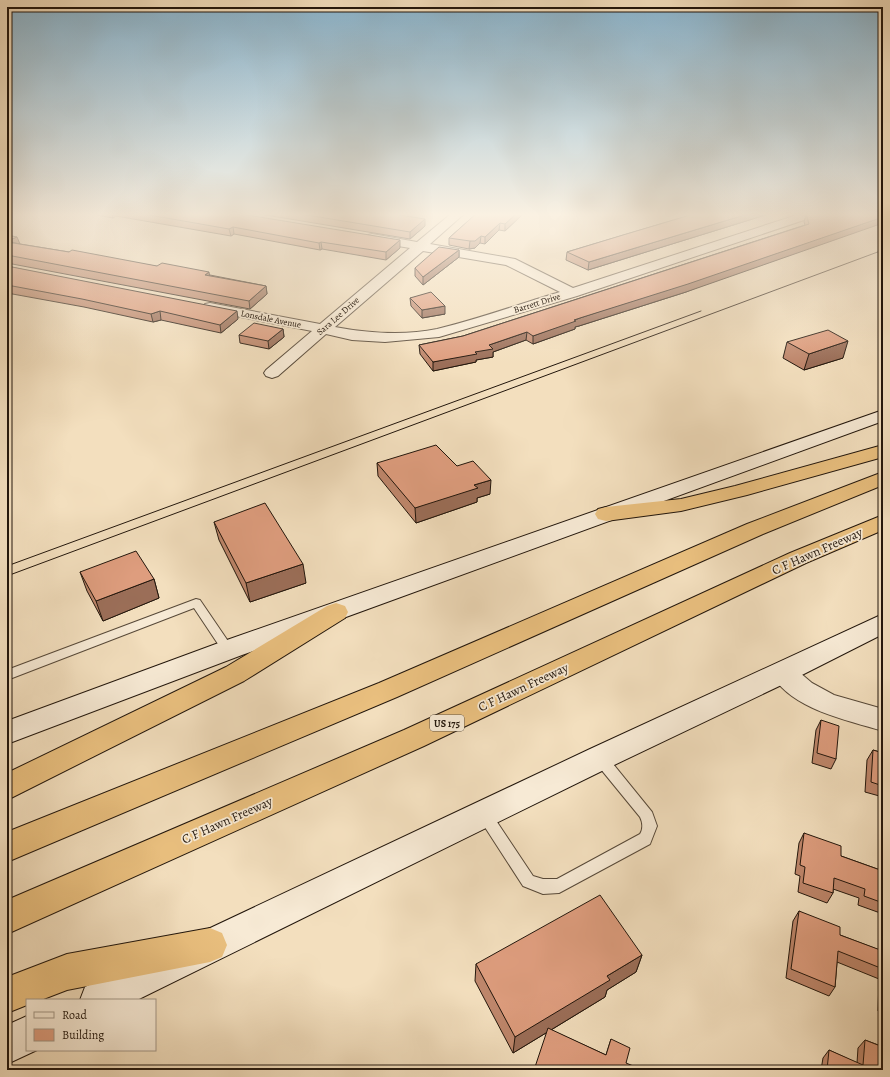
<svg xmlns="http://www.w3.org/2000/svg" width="890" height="1077" font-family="Alegreya,serif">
<rect width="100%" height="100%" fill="#f3dfbe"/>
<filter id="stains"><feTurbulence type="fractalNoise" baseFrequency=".005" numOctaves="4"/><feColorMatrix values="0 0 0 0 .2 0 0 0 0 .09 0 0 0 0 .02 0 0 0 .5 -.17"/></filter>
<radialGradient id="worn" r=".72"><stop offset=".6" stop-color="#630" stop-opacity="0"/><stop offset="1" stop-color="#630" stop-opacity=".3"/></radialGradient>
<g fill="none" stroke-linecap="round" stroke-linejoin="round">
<defs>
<path id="service" d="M 196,599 L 200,600 L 232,647 L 234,650 L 232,653 L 228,654 L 224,653 L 194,608 L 7,680 L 7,670 Z
M 600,753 L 605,754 L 652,812 L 657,826 L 650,844 L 559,893 L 543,894 L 523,886 L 479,818 L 477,814 L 479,810 L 484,808 L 489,810 L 533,876 L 543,879 L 557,879 L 640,834 C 643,829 643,823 640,817 L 595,762 L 593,758 L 595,754 Z"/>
<path id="minor" d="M 452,213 L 465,213 L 430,244 L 515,259 L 573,288 L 803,213 L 821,213 L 819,215 L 577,296 L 439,337 L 385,342 L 352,340 L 326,334 L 278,376 L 272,378 L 266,376 L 264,373 L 266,370 L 312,331 L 210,311 L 205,310 L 203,307 L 205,304 L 210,303 L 320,324 L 410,248 L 368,241 L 366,238 L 368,235 L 372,234 L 417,242 ZM 423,251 L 506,265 L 560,292 C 519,304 479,319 437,329 C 404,336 367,333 335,327 Z
M 783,663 L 792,666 L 812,683 L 834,695 L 883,709 L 883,731 C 847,720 790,709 771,673 L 774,666 Z"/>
<path id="secondary" d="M 883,410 L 883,421 L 242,655 L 7,744 L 7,721 L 224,641 Z
M 883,614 L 883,634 L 792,680 L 610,767 L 137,1000 L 80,1000 L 85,987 L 590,749 Z
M 27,1016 L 27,1050 L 37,1050 L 7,1064 L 7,1025 Z"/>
<path id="motorway" d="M 883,445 L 883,457 L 747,495 L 681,511 L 606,521 L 598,519 L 595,514 L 598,509 L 606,507 L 681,499 L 735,486 Z
M 883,472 L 883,485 L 763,534 L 397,697 L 7,862 L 7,832 L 379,683 L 747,524 Z
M 883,515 L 883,530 L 806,563 L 424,746 L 7,934 L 7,900 L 404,730 L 790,553 Z
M 336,603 L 345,606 L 348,612 L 345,618 L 244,681 L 7,800 L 7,773 L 226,667 L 327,606 Z
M 210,928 L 222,933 L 227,945 L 222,957 L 210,962 L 67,990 L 41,1000 L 27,1000 L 27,1005 L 7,1013 L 7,977 L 67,954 Z"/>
</defs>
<use href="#service" stroke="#564838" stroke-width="2"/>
<use href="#minor" stroke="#564838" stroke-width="2"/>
<use href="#secondary" stroke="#22160c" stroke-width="2"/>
<use href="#motorway" stroke="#22160c" stroke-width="2"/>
<use href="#service" fill="#f7ead5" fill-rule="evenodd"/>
<use href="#minor" fill="#f7ead5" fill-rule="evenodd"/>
<use href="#secondary" fill="#f7ead5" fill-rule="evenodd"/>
<use href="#motorway" fill="#eac07f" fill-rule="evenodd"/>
<path stroke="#22160c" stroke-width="1" d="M 7,566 L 701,311
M 7,576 L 883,250"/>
</g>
<path fill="#bf876c" stroke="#22160c" d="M 87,213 L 235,213 L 400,248 L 386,260 L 322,249 L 320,250 L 234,234 L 231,236 L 116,216 L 113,218 Z
M 254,213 L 388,213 L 425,226 L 410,239 Z
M 477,213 L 524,213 L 505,231 L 499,230 L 485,244 L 480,243 L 475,248 L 469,249 L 449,245 L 449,238 Z
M 697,213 L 772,213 L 588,270 L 566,260 L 567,252 Z
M 883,213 L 686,292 L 579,326 L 575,327 L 575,329 L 533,344 L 526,340 L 493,352 L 493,357 L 476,360 L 476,362 L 433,371 L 420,354 L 419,345 L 463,336 L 805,225 L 804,222 L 806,214 Z
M 7,235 L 20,244 L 210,275 L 266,286 L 267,294 L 250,309 L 7,263 Z
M 459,250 L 459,257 L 423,285 L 415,276 L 415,268 Z
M 7,266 L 238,319 L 221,333 L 161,320 L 153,322 L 84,307 L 7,293 Z
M 410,298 L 445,314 L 422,318 L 411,306 Z
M 283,329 L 284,337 L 269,349 L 240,343 L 239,335 Z
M 787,342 L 843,358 L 804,370 L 783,358 Z
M 377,463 L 457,466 L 490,494 L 477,498 L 477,502 L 416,523 L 378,476 Z
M 214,522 L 306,583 L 250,602 L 219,540 Z
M 80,572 L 154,579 L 159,598 L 103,621 L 87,591 Z
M 821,720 L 836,759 L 831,769 L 812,763 L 816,730 Z
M 873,750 L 883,753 L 883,797 L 865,792 L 867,760 Z
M 804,833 L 841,856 L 883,871 L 883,914 L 858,905 L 859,898 L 833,889 L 833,893 L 827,903 L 798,892 L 800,876 L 795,874 L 799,843 Z
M 799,911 L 840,935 L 882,951 L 883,937 L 883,1070 L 821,1070 L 823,1058 L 829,1050 L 857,1063 L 858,1048 L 865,1040 L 881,1046 L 882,1013 L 878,1011 L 879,979 L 837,962 L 835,987 L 829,996 L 786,978 L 793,921 Z
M 642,955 L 636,972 L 607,990 L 605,997 L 551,1030 L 606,1055 L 611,1039 L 626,1063 L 546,1033 L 513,1053 L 475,981 L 476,964 Z"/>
<path fill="#9b6e58" stroke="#22160c" d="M 111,213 L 116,213 L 116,216 L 113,218 Z
M 517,213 L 524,213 L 505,231 L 505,224 Z
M 751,213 L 772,213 L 588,270 L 589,262 Z
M 883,217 L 883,223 L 686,292 L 579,326 L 575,327 L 575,329 L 533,344 L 533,336 L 580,318 Z
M 425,219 L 425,226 L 410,239 L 410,232 Z
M 500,223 L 499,230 L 485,244 L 485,237 Z
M 233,227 L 234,234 L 231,236 L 229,229 Z
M 481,236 L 480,243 L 475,248 L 469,249 L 470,241 Z
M 17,237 L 20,244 L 7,241 Z
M 400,240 L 400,248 L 386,260 L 386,252 Z
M 321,242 L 322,249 L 320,250 L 319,243 Z
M 459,250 L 459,257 L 423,285 L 423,277 Z
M 209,272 L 210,280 L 205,275 Z
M 266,286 L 267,294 L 250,309 L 249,301 Z
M 445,306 L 445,314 L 422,318 L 422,310 Z
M 160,311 L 161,320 L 153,322 L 151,314 Z
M 237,311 L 238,319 L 221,333 L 220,325 Z
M 283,329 L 284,337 L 269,349 L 268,341 Z
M 527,332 L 526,340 L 493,352 L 493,357 L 476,360 L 476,362 L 433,371 L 433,362 L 475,352 L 489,345 Z
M 848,341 L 843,358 L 804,370 L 809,354 Z
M 491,480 L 490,494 L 477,498 L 477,502 L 416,523 L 415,508 L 474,485 Z
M 303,564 L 306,583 L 250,602 L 246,583 Z
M 154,579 L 159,598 L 103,621 L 96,601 Z
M 642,955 L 636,972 L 607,990 L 605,997 L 513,1053 L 515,1037 L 607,976 Z"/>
<path fill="#de9d7e" stroke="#22160c" d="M 138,213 L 235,213 L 400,240 L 386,252 L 321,242 L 319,243 L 233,227 L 229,229 Z
M 295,213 L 388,213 L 425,219 L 410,232 Z
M 477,213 L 517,213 L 505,224 L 500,223 L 485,237 L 481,236 L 475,241 L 470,241 L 449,238 Z
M 697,213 L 751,213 L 589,262 L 567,252 L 623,235 Z
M 810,213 L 883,213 L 883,217 L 688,284 L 580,318 L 574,320 L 576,321 L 533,336 L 527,332 L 489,345 L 493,349 L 475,352 L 477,354 L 433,362 L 419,345 L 463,336 L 809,224 L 806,214 Z
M 7,235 L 17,237 L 7,241 Z
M 7,242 L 69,252 L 72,250 L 157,266 L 162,263 L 209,272 L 205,275 L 266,286 L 249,301 L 7,255 Z
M 439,247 L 459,250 L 423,277 L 415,268 Z
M 7,266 L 237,311 L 220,325 L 160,311 L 151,314 L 82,299 L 7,285 Z
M 431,292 L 445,306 L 422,310 L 410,298 Z
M 254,323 L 283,329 L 268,341 L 239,335 Z
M 828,330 L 848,341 L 809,354 L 787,342 Z
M 436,445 L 457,466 L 473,461 L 491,480 L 474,485 L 478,488 L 415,508 L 377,463 Z
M 265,503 L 303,564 L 246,583 L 214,522 Z
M 136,551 L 154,579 L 96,601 L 80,572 Z
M 821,720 L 839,726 L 836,759 L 817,753 Z
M 873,750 L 883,753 L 883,786 L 871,782 Z
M 804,833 L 841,846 L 841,856 L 883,871 L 883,903 L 864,896 L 865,889 L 834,878 L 833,893 L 803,883 L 805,867 L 800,865 Z
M 600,895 L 642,955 L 607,976 L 610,980 L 515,1037 L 476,964 Z
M 799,911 L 840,927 L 840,935 L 883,951 L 883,969 L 838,951 L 835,987 L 791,969 Z
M 548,1028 L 606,1055 L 611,1039 L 630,1048 L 626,1063 L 643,1070 L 534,1070 Z
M 865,1040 L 883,1047 L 883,1070 L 827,1070 L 829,1050 L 863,1065 Z"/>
<linearGradient id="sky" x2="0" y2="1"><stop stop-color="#89b7d3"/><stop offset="0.59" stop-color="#faf1e2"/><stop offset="1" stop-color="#faf1e2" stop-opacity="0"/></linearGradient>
<rect width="890" height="364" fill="url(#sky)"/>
<g text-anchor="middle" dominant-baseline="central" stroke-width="3.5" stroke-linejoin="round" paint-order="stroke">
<g font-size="9" fill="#22160c" stroke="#f7ead5">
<text transform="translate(537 303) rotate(-17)">Barrett Drive</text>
<text transform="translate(338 316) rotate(-41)">Sara Lee Drive</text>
<text transform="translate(271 319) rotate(11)">Lonsdale Avenue</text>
</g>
<rect fill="#f7ead5" stroke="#625648" stroke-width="1" x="430" y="715" width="34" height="16" rx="3"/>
<g font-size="10" font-weight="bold" fill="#22160c">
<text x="447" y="723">US 175</text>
</g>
<g font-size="13" fill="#22160c" stroke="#f7ead5">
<text transform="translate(817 551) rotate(-24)">C F Hawn Freeway</text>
<text transform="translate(523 687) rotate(-25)">C F Hawn Freeway</text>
<text transform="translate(227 820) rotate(-24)">C F Hawn Freeway</text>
</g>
</g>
<rect width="890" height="1077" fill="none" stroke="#f3dfbe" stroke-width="24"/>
<rect x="8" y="8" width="874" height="1061" fill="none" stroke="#22160c" stroke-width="2"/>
<rect x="12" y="12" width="866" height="1053" fill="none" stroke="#22160c"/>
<rect x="26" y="999" width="130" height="52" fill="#f7ead5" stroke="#a29585"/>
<rect x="34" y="1012" width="20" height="6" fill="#f7ead5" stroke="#a29585"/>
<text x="62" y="1019" font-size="12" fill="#22160c">Road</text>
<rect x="34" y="1029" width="20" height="12" fill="#de9d7e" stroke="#a29585"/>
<text x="62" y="1039" font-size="12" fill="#22160c">Building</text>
<rect width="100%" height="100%" filter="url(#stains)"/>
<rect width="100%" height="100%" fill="url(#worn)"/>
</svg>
